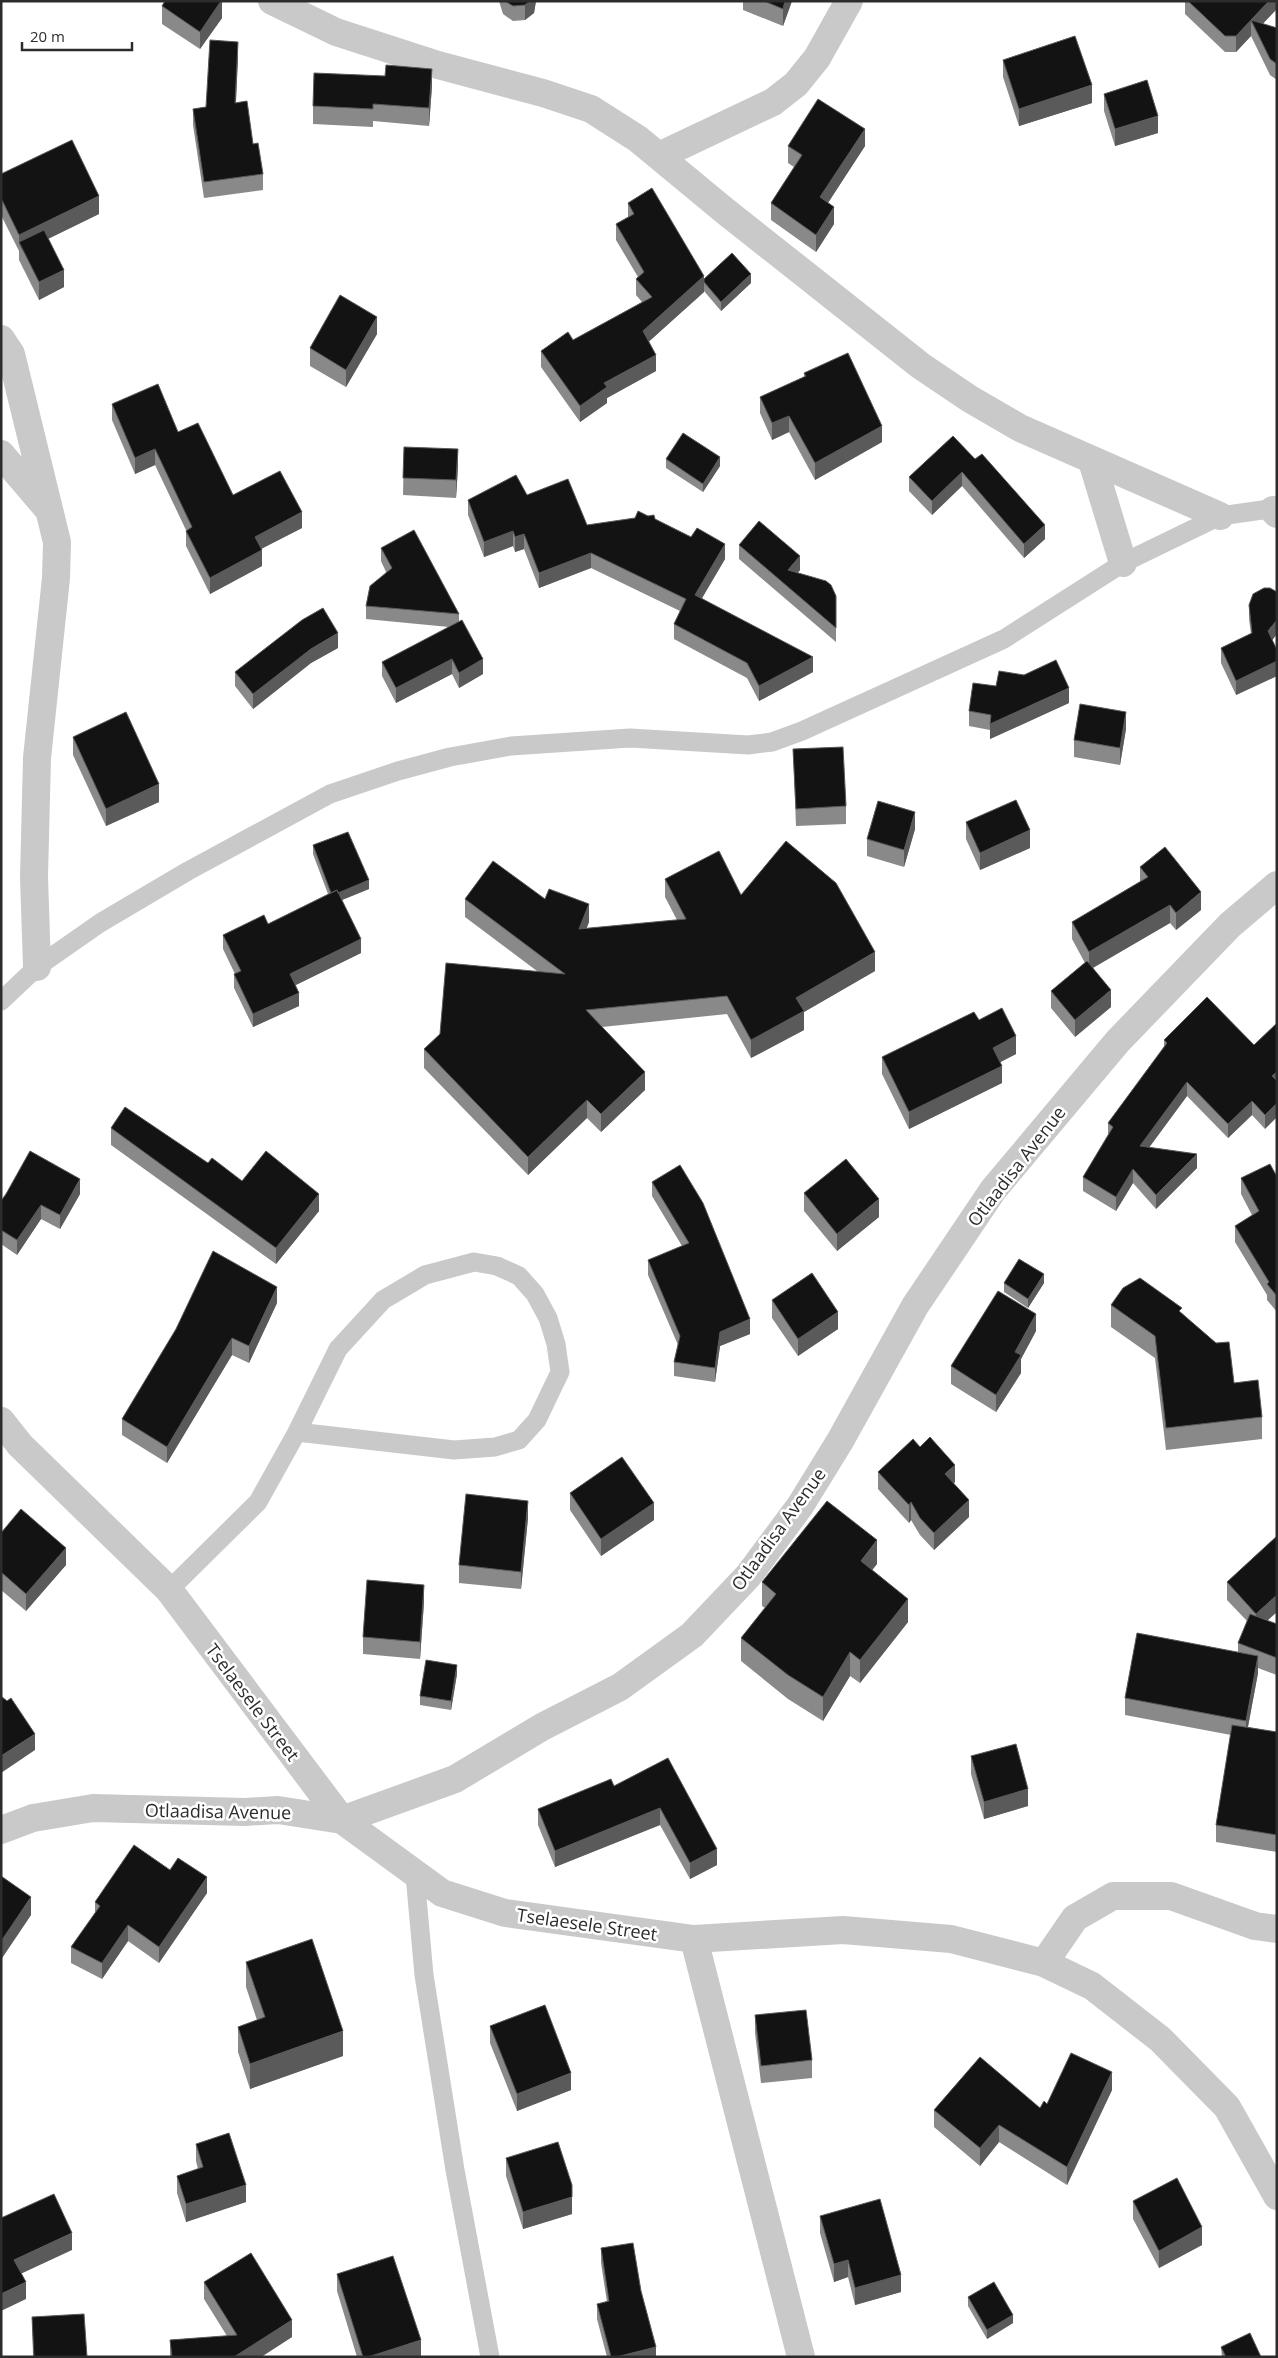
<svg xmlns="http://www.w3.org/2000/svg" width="1278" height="2358" font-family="'Open Sans',sans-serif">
<rect width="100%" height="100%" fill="#fff"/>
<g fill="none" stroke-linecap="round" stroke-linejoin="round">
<path stroke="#c9c9c9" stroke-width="19" d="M 1,1001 L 37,967 L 100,923 L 188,871 L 330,794 L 398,771 L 450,757 L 511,746 L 630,738 L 748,745 L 772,742 L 802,731 L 1004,639 L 1123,563 L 1220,516 L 1277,508
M 169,1590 L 258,1502 L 297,1432 L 338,1349 L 383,1300 L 425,1275 L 474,1262 L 497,1266 L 519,1276 L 535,1294 L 548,1318 L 556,1344 L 560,1372 L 537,1420 L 519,1440 L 495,1447 L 454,1450 L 297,1432
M 415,1875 L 424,1975 L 455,2170 L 490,2357"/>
<path stroke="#c9c9c9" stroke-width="28" d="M 272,1 L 336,32 L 438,65 L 543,93 L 591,109 L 638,139 L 725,211 L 921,366 L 970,399 L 1020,428 L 1220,516
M 659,156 L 773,102 L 796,84 L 817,58 L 849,1
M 1,339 L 11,354 L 57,542 L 56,578 L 37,758 L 34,877 L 37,967
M 1,454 L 47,508
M 1092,461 L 1123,563
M 1273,510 L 1277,514
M 1,1421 L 20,1445 L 169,1590 L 342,1820 L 442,1893 L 505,1913 L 694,1939 L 843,1930 L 951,1939 L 1044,1963 L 1092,1986 L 1160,2039 L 1227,2107 L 1277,2196
M 1,1830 L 33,1818 L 93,1808 L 245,1812 L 278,1810 L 342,1820 L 455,1779 L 542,1727 L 620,1687 L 692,1635 L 748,1576 L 800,1506 L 840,1441 L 915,1306 L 993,1190 L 1118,1041 L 1230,925 L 1277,885
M 694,1939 L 801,2357
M 1044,1963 L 1075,1918 L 1113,1896 L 1171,1896 L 1255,1926 L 1277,1929"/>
</g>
<path fill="#898989" d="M 222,1 L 222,18 L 200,49 L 162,24 L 162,6 Z
M 499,1 L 536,1 L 534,13 L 525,20 L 513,21 L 503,14 Z
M 743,1 L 792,1 L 783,26 L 743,10 Z
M 1185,1 L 1277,1 L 1263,24 L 1277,28 L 1277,80 L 1270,75 L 1251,36 L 1236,52 L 1225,52 L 1185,14 Z
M 238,57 L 236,103 L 253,144 L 263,174 L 263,190 L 204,198 L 193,125 L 193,109 L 206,107 Z
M 1003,60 L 1092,103 L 1019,126 L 1003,77 Z
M 432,86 L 429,126 L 373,121 L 373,127 L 313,124 L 313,106 Z
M 1104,94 L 1158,133 L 1115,146 L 1104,111 Z
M 788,146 L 865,146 L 828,203 L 834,224 L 816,252 L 771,220 L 771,203 L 794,167 L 788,163 Z
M 1,174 L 99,214 L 48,239 L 64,287 L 39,300 L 19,260 L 19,251 L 1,215 Z
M 628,203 L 704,279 L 751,283 L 721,311 L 704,291 L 704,292 L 649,341 L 656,371 L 607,398 L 607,403 L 580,422 L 541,367 L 541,351 L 573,340 L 642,302 L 636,295 L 636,279 L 638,277 L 616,240 L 616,224 L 628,217 Z
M 377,334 L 346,387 L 310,366 L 310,348 Z
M 804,373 L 882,442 L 815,480 L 789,432 L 772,440 L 760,413 L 760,397 L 804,377 Z
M 112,404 L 178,432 L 233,495 L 302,528 L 261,549 L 262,566 L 210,594 L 186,546 L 186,530 L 155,465 L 135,474 L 112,420 Z
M 953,436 L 1045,539 L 1024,558 L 962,486 L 932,515 L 909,491 L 909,477 Z
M 404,447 L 458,467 L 456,498 L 403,495 Z
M 666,459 L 720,466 L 703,492 L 666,468 Z
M 527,495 L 587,525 L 655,519 L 725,559 L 702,598 L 813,672 L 759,701 L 747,678 L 674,639 L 674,624 L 680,611 L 591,568 L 539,588 L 524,549 L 515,552 L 513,546 L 484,557 L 468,515 L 468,500 Z
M 739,545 L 800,570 L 798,573 L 836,596 L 836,642 L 739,559 Z
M 381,548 L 459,614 L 459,622 L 483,674 L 459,688 L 452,674 L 396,703 L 382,676 L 382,662 L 449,627 L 366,619 L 366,606 L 386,572 L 381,561 Z
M 1249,605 L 1272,640 L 1277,650 L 1277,676 L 1236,695 L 1221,663 L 1221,648 L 1251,634 L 1249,619 Z
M 338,648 L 311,663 L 253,709 L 235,686 L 235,672 Z
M 1069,703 L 990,739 L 990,730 L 969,726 L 969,711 Z
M 1126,729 L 1120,765 L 1074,757 L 1074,740 Z
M 73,737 L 159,802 L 106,826 L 73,755 Z
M 793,749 L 846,806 L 846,824 L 796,826 Z
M 966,822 L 1030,848 L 980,870 L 966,839 Z
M 915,829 L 904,867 L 867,856 L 867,839 Z
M 313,845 L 369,889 L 342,900 L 361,953 L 295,985 L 299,1006 L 253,1027 L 234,988 L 234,974 L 235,974 L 223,949 L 223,935 L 268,924 L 328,894 L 313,854 Z
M 1140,867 L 1201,910 L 1176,930 L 1170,923 L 1093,968 L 1111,1007 L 1075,1037 L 1051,1008 L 1051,991 L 1085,963 L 1072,939 L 1072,922 L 1140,882 Z
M 665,879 L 741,895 L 875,971 L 804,1012 L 804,1030 L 751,1058 L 727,1014 L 602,1027 L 645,1090 L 601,1132 L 587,1118 L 528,1175 L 424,1068 L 424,1049 L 537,971 L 465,917 L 465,899 L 545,899 L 589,922 L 586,929 L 677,920 L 665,897 Z
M 979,1020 L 1016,1054 L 1000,1062 L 1002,1083 L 909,1129 L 882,1074 L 882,1057 Z
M 1276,1024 L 1265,1129 L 1252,1115 L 1228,1138 L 1187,1096 L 1149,1147 L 1197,1168 L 1156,1209 L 1133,1183 L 1116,1211 L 1083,1191 L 1083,1177 L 1108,1135 L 1108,1123 L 1164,1047 L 1164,1040 L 1254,1045 Z
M 111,1128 L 208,1163 L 242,1181 L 319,1211 L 276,1264 L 111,1145 Z
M 1277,1174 L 1277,1312 L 1267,1300 L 1267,1295 L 1235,1242 L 1235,1226 L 1252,1215 L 1241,1194 L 1241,1178 Z
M 652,1182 L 750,1334 L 720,1346 L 715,1382 L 674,1376 L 674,1362 L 678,1345 L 648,1275 L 648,1260 L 682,1246 L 652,1196 Z
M 804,1193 L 879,1217 L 837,1251 L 804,1211 Z
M 80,1194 L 60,1229 L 41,1219 L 17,1255 L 1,1244 L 1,1201 Z
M 1004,1283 L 1044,1283 L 1028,1308 L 1004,1292 Z
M 772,1300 L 838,1329 L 798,1356 L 772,1318 Z
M 277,1303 L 249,1363 L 232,1355 L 167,1463 L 122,1435 L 122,1419 Z
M 1111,1305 L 1182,1313 L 1234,1383 L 1262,1417 L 1262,1439 L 1166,1450 L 1155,1358 L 1111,1327 Z
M 1036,1331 L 1021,1359 L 1021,1373 L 996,1412 L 951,1384 L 951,1366 Z
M 878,1472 L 955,1482 L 954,1483 L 969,1517 L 934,1550 L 920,1535 L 911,1520 L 909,1523 L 878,1489 Z
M 570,1493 L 654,1520 L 601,1556 L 570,1510 Z
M 528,1518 L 521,1589 L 459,1583 L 459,1565 Z
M 1,1533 L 66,1565 L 26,1611 L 1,1590 Z
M 877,1564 L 872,1570 L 908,1622 L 860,1683 L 850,1676 L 823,1721 L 788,1699 L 741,1661 L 741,1638 L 765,1608 L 762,1606 L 762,1582 Z
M 1227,1582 L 1267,1621 L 1277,1624 L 1277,1675 L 1258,1668 L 1258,1673 L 1248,1727 L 1277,1732 L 1277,1852 L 1216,1842 L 1216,1825 L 1231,1735 L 1125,1715 L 1125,1698 L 1238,1652 L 1238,1643 L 1247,1621 L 1227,1600 Z
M 424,1602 L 420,1659 L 363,1654 L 363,1637 Z
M 457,1674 L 451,1710 L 420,1705 L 420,1696 Z
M 971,1756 L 1028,1806 L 984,1819 L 971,1774 Z
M 668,1758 L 717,1865 L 690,1879 L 660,1825 L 555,1867 L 538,1825 L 538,1809 L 614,1786 Z
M 170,1870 L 207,1893 L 159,1963 L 128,1941 L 102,1979 L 71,1963 L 71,1947 L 95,1913 L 95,1902 Z
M 1,1876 L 31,1915 L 2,1958 L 1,1957 Z
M 246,1962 L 343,2056 L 250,2089 L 238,2052 L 238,2027 L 257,2020 L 246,1987 Z
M 755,2015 L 812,2060 L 812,2078 L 761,2083 L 755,2033 Z
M 490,2026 L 571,2090 L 517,2111 L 490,2043 Z
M 1112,2090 L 1067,2185 L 999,2142 L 980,2166 L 934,2127 L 934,2110 L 1040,2108 L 1047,2104 Z
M 196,2144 L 246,2202 L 186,2222 L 177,2193 L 177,2176 L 198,2169 L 196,2161 Z
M 506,2158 L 572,2214 L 523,2229 L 506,2176 Z
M 1133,2201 L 1202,2245 L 1159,2268 L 1133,2219 Z
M 820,2216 L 901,2292 L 855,2305 L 848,2277 L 834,2282 L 820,2233 Z
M 601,2248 L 641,2291 L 656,2357 L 607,2357 L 597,2319 L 597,2304 L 607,2302 L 601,2263 Z
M 337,2274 L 421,2357 L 357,2357 L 337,2291 Z
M 204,2282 L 292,2337 L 261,2357 L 170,2357 L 170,2340 L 227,2336 L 204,2299 Z
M 968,2297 L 1013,2323 L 987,2339 L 968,2306 Z
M 32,2317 L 87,2357 L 33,2357 Z
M 1221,2347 L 1261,2357 L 1222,2357 Z"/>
<path fill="#5a5a5a" d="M 221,1 L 222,1 L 222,18 L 200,49 L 200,32 Z
M 530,1 L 536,1 L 534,13 L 525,20 L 525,5 Z
M 785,1 L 792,1 L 783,26 L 783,9 Z
M 1269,1 L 1277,1 L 1277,9 L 1256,31 L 1251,21 Z
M 1251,20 L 1251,36 L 1236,52 L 1236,36 Z
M 238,42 L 238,57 L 235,119 L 235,103 Z
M 432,69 L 432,86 L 429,126 L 429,108 Z
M 1092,85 L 1092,103 L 1019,126 L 1019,109 Z
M 1158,116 L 1158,133 L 1115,146 L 1115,129 Z
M 865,129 L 865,146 L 820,215 L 820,197 Z
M 99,196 L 99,214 L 23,251 L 19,244 L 19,235 Z
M 834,207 L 834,224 L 816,252 L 816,235 Z
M 64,270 L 64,287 L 39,300 L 39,282 Z
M 751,274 L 751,283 L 721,311 L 721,302 Z
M 704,276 L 704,292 L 643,347 L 643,331 Z
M 377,317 L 377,334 L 346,387 L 346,370 Z
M 656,355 L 656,371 L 607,398 L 607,403 L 580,422 L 580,406 L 604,383 Z
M 789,416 L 789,432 L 772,440 L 772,423 Z
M 882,426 L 882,442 L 815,480 L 815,463 Z
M 155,449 L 155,465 L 135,474 L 135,458 Z
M 458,449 L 458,467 L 456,498 L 456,480 Z
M 720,457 L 720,466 L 703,492 L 703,484 Z
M 962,472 L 962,486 L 932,515 L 932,501 Z
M 302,512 L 302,528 L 255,552 L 255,537 Z
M 1045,525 L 1045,539 L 1024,558 L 1024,544 Z
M 513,531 L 513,546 L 484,557 L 484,542 Z
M 524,534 L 524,549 L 515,552 L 515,537 Z
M 725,544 L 725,559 L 695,610 L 695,595 Z
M 262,550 L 262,566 L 210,594 L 210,578 Z
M 591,553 L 591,568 L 539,588 L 539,573 Z
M 800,556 L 800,570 L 788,584 L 788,570 Z
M 1277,620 L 1277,634 L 1268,646 L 1268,631 Z
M 338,633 L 338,648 L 311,663 L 253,709 L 253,694 L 311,649 Z
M 813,657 L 813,672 L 759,701 L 759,686 Z
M 452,659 L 452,674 L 396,703 L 396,688 Z
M 483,659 L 483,674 L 459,688 L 459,673 Z
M 1277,661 L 1277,676 L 1236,695 L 1236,681 Z
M 1069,688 L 1069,703 L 990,739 L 990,724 Z
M 1126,712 L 1126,729 L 1120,765 L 1120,748 Z
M 159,784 L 159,802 L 106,826 L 106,809 Z
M 915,812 L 915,829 L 904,867 L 904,850 Z
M 1030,830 L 1030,848 L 980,870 L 980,853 Z
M 369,880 L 369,889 L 332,904 L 332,895 Z
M 1201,892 L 1201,910 L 1176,930 L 1176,913 Z
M 589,904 L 589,922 L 579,948 L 579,929 Z
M 1170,905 L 1170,923 L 1089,970 L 1089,952 Z
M 361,939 L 361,953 L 290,988 L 290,974 Z
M 875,952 L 875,971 L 804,1012 L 804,1030 L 751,1058 L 751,1040 L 796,998 Z
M 1111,990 L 1111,1007 L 1075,1037 L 1075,1020 Z
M 299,993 L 299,1006 L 253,1027 L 253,1014 Z
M 1016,1036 L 1016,1054 L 993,1066 L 993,1048 Z
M 1002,1066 L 1002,1083 L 909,1129 L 909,1112 Z
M 645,1072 L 645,1090 L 601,1132 L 601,1114 Z
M 1277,1072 L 1277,1086 L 1272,1076 Z
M 1187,1082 L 1187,1096 L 1140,1160 L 1140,1146 Z
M 587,1100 L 587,1118 L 528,1175 L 528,1157 Z
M 1252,1101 L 1252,1115 L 1228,1138 L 1228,1124 Z
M 1277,1103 L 1277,1117 L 1265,1129 L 1265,1115 Z
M 1197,1154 L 1197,1168 L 1156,1209 L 1156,1195 Z
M 1133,1169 L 1133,1183 L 1116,1211 L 1116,1197 Z
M 80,1179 L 80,1194 L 60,1229 L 60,1215 Z
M 319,1194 L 319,1211 L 276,1264 L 276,1248 Z
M 879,1199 L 879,1217 L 837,1251 L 837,1234 Z
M 41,1205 L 41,1219 L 17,1255 L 17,1240 Z
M 1044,1274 L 1044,1283 L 1028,1308 L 1028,1299 Z
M 277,1287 L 277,1303 L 249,1363 L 249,1346 Z
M 838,1312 L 838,1329 L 798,1356 L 798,1339 Z
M 1036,1314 L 1036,1331 L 1021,1359 L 1021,1373 L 996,1412 L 996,1395 L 1015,1352 Z
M 750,1319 L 750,1334 L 720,1346 L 715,1382 L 715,1368 L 720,1332 Z
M 232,1338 L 232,1355 L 167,1463 L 167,1447 Z
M 955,1465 L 955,1482 L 945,1491 L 945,1474 Z
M 969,1500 L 969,1517 L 934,1550 L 934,1533 Z
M 528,1501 L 528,1518 L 521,1589 L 521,1572 Z
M 911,1502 L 911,1520 L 909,1523 L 909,1505 Z
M 654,1503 L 654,1520 L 601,1556 L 601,1539 Z
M 877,1540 L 877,1564 L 861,1584 L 861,1561 Z
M 66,1548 L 66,1565 L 26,1611 L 26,1594 Z
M 424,1585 L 424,1602 L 420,1659 L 420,1642 Z
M 1277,1595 L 1277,1612 L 1256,1631 L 1256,1614 Z
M 908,1599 L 908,1622 L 860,1683 L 860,1660 Z
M 850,1652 L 850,1676 L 823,1721 L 823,1697 Z
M 1258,1656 L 1258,1673 L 1246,1737 L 1246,1721 Z
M 457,1665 L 457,1674 L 451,1710 L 451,1701 Z
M 35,1734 L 35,1750 L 1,1773 L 1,1756 Z
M 1028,1789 L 1028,1806 L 984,1819 L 984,1802 Z
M 660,1808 L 660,1825 L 555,1867 L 555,1851 Z
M 717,1849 L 717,1865 L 690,1879 L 690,1863 Z
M 207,1877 L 207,1893 L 159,1963 L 159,1947 Z
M 31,1897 L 31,1915 L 2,1958 L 2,1940 Z
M 128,1925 L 128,1941 L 102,1979 L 102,1963 Z
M 343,2031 L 343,2056 L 250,2089 L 250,2064 Z
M 1112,2072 L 1112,2090 L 1067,2185 L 1067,2167 Z
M 571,2073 L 571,2090 L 517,2111 L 517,2094 Z
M 999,2125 L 999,2142 L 980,2166 L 980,2148 Z
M 246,2185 L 246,2202 L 186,2222 L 186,2204 Z
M 572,2197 L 572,2214 L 523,2229 L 523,2212 Z
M 1202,2227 L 1202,2245 L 1159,2268 L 1159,2251 Z
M 72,2233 L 72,2250 L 14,2277 L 14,2260 Z
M 848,2260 L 848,2277 L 834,2282 L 834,2264 Z
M 901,2275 L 901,2292 L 855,2305 L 855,2288 Z
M 26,2282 L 26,2299 L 1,2311 L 1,2294 Z
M 1013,2315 L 1013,2323 L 987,2339 L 987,2330 Z
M 292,2320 L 292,2337 L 261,2357 L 234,2357 Z
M 421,2340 L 421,2357 L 368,2357 Z
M 656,2347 L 656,2357 L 616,2357 Z"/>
<path fill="#131313" stroke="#5a5a5a" d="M 165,1 L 221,1 L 200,32 L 162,6 Z
M 505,1 L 530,1 L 525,5 L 513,6 Z
M 764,1 L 785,1 L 783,9 Z
M 1188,1 L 1269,1 L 1251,20 L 1277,28 L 1277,64 L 1270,59 L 1251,20 L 1236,36 L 1225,36 Z
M 1075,36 L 1092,85 L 1019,109 L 1003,60 Z
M 210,40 L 238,42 L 235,103 L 247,101 L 253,144 L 258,143 L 263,174 L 204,182 L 193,109 L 206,107 Z
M 386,65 L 432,69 L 429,108 L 373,104 L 373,109 L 313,106 L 314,73 L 385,76 Z
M 1147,80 L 1158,116 L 1115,129 L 1104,94 Z
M 818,99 L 865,129 L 820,197 L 834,207 L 816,235 L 771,203 L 802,155 L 788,146 Z
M 72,140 L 99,196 L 19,235 L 1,198 L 1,174 Z
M 652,188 L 704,276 L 643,331 L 656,355 L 604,383 L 607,387 L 580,406 L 541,351 L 568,332 L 573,340 L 652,297 L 636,279 L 644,272 L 616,224 L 634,214 L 628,203 Z
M 44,230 L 64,270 L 39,282 L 19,242 Z
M 732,253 L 751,274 L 721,302 L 704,282 L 704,279 Z
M 340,295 L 377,317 L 346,370 L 310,348 Z
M 848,353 L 882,426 L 815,463 L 789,416 L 772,423 L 760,397 L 806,376 L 804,373 Z
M 158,384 L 178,432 L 198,423 L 233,495 L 280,471 L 302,512 L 255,537 L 262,550 L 210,578 L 186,531 L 192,527 L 155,449 L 135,458 L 112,404 Z
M 683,433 L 720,457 L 703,484 L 666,459 Z
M 953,436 L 975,459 L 982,454 L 1045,525 L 1024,544 L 962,472 L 932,501 L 909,477 Z
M 404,447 L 458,449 L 456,480 L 403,478 Z
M 516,475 L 527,495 L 568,479 L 587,525 L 635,518 L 638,511 L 648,516 L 654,515 L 655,519 L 691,537 L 697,528 L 725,544 L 695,595 L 813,657 L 759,686 L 747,663 L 674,624 L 686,599 L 591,553 L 539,573 L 524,534 L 515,537 L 513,531 L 484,542 L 468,500 Z
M 759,521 L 800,556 L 788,570 L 826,581 L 831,585 L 836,596 L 836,628 L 739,545 Z
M 414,530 L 459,614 L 366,606 L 370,586 L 392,568 L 381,548 Z
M 1264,588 L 1270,588 L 1277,592 L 1277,620 L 1268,631 L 1277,650 L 1277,661 L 1236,681 L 1221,648 L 1252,633 L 1249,605 L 1253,594 Z
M 323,608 L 338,633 L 311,649 L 253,694 L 235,672 L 302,620 Z
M 462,620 L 483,659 L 459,673 L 452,659 L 396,688 L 382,662 Z
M 1056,660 L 1069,688 L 990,724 L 991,715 L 969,711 L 973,683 L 996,686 L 999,671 L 1024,675 Z
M 1080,704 L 1126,712 L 1120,748 L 1074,740 Z
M 126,712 L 159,784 L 106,809 L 73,737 Z
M 843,747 L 846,806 L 796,809 L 793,749 Z
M 1016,800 L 1030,830 L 980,853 L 966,822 Z
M 878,801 L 915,812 L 904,850 L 867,839 Z
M 348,832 L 369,880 L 338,893 L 337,890 L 331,893 L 313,845 Z
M 786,841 L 836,883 L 875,952 L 796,998 L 804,1011 L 751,1040 L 727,996 L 586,1010 L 645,1072 L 601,1114 L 587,1100 L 528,1157 L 424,1049 L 440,1034 L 446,963 L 565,974 L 465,899 L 493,861 L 545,899 L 549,889 L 589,904 L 579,929 L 686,919 L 665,879 L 719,851 L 741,895 Z
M 1165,847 L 1201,892 L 1176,913 L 1170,905 L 1089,952 L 1072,922 L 1148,877 L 1140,867 Z
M 337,890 L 361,939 L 290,974 L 299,993 L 253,1014 L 234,974 L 241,971 L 223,935 L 264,915 L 268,924 Z
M 1087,961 L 1111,990 L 1075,1020 L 1051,991 Z
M 1207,997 L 1254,1045 L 1276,1024 L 1277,1026 L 1277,1072 L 1272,1076 L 1277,1081 L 1277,1103 L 1265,1115 L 1252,1101 L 1228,1124 L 1187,1082 L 1140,1146 L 1197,1154 L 1156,1195 L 1133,1169 L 1116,1197 L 1083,1177 L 1113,1127 L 1108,1123 L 1167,1043 L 1164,1040 Z
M 1002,1008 L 1016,1036 L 993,1048 L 1002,1066 L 909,1112 L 882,1057 L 974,1012 L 979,1020 Z
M 125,1107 L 208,1163 L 212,1158 L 242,1181 L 266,1151 L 319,1194 L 276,1248 L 111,1128 Z
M 30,1151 L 80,1179 L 60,1215 L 41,1205 L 17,1240 L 1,1230 L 1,1201 L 6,1194 Z
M 846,1159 L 879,1199 L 837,1234 L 804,1193 Z
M 1270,1164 L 1276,1175 L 1277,1174 L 1277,1296 L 1267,1284 L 1269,1282 L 1235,1226 L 1259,1211 L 1241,1178 Z
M 680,1165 L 703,1203 L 750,1319 L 720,1332 L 715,1368 L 674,1362 L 680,1336 L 648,1260 L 689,1243 L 652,1182 Z
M 213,1251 L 277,1287 L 249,1346 L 232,1338 L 167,1447 L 122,1419 L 176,1329 Z
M 1019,1259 L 1044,1274 L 1028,1299 L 1004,1283 Z
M 812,1273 L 838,1312 L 798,1339 L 772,1300 Z
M 1140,1278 L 1182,1308 L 1179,1311 L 1216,1343 L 1229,1342 L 1234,1383 L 1258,1380 L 1262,1417 L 1166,1428 L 1155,1336 L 1111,1305 L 1123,1288 Z
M 998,1291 L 1036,1314 L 1015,1352 L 1021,1355 L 996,1395 L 951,1366 Z
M 930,1437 L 955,1465 L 945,1474 L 969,1500 L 934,1533 L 920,1518 L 911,1502 L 909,1505 L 878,1472 L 913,1439 L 920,1447 Z
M 622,1457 L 654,1503 L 601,1539 L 570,1493 Z
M 466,1494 L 528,1501 L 521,1572 L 459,1565 Z
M 827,1501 L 877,1540 L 861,1561 L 908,1599 L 860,1660 L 850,1652 L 823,1697 L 788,1675 L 741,1638 L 776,1594 L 762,1582 Z
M 21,1509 L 66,1548 L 26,1594 L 1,1572 L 1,1533 Z
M 1277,1536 L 1277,1595 L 1256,1614 L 1227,1582 Z
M 367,1580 L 424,1585 L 420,1642 L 363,1637 Z
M 1250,1614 L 1277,1624 L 1277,1658 L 1238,1643 Z
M 1137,1633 L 1258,1656 L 1246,1721 L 1125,1698 Z
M 426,1660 L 457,1665 L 451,1701 L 420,1696 Z
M 1,1696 L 7,1701 L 11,1698 L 35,1734 L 1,1756 Z
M 1232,1725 L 1277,1732 L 1277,1835 L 1216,1825 Z
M 1016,1744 L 1028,1789 L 984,1802 L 971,1756 Z
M 668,1758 L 717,1849 L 690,1863 L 660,1808 L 555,1851 L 538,1809 L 611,1779 L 614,1786 Z
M 134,1845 L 170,1870 L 178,1858 L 207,1877 L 159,1947 L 128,1925 L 102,1963 L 71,1947 L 100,1906 L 95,1902 Z
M 1,1876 L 31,1897 L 2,1940 L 1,1940 Z
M 312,1939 L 343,2031 L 250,2064 L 238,2027 L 265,2017 L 246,1962 Z
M 545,2005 L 571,2073 L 517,2094 L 490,2026 Z
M 806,2010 L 812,2060 L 761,2066 L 755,2015 Z
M 1071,2053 L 1112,2072 L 1067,2167 L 999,2125 L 980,2148 L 934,2110 L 980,2057 L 1040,2108 L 1044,2101 L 1047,2104 Z
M 229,2133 L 246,2185 L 186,2204 L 177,2176 L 203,2167 L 196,2144 Z
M 558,2142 L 572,2185 L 572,2197 L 523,2212 L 506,2158 Z
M 1177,2178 L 1202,2227 L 1159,2251 L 1133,2201 Z
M 54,2194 L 72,2233 L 14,2260 L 26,2282 L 1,2294 L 1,2218 Z
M 880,2199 L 901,2275 L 855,2288 L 848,2260 L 834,2264 L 820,2216 Z
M 633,2243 L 641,2291 L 656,2347 L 616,2357 L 611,2357 L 597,2304 L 609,2301 L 601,2248 Z
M 251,2253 L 292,2320 L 234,2357 L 172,2357 L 170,2340 L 237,2335 L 204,2282 Z
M 393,2256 L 421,2340 L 368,2357 L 363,2357 L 337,2274 Z
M 994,2282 L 1013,2315 L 987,2330 L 968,2297 Z
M 84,2314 L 87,2357 L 34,2357 L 32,2317 Z
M 1250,2333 L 1261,2357 L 1226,2357 L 1221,2347 Z"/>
<g text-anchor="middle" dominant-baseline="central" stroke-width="5" stroke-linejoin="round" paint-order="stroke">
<g font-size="18" fill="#2c2c2c" stroke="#fff">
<text transform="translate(1016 1166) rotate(-52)">Otlaadisa Avenue</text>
<text transform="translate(778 1529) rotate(-54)">Otlaadisa Avenue</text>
<text transform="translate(253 1702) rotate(53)">Tselaesele Street</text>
<text transform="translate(218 1811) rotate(1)">Otlaadisa Avenue</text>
<text transform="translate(587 1924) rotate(8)">Tselaesele Street</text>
</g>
</g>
<rect width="1278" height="2358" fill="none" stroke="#2c2c2c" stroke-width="5"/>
<path d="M22 42v8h110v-8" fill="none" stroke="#2c2c2c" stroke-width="2.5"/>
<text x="30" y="42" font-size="15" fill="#2c2c2c" stroke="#ffffff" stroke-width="4" paint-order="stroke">20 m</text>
</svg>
